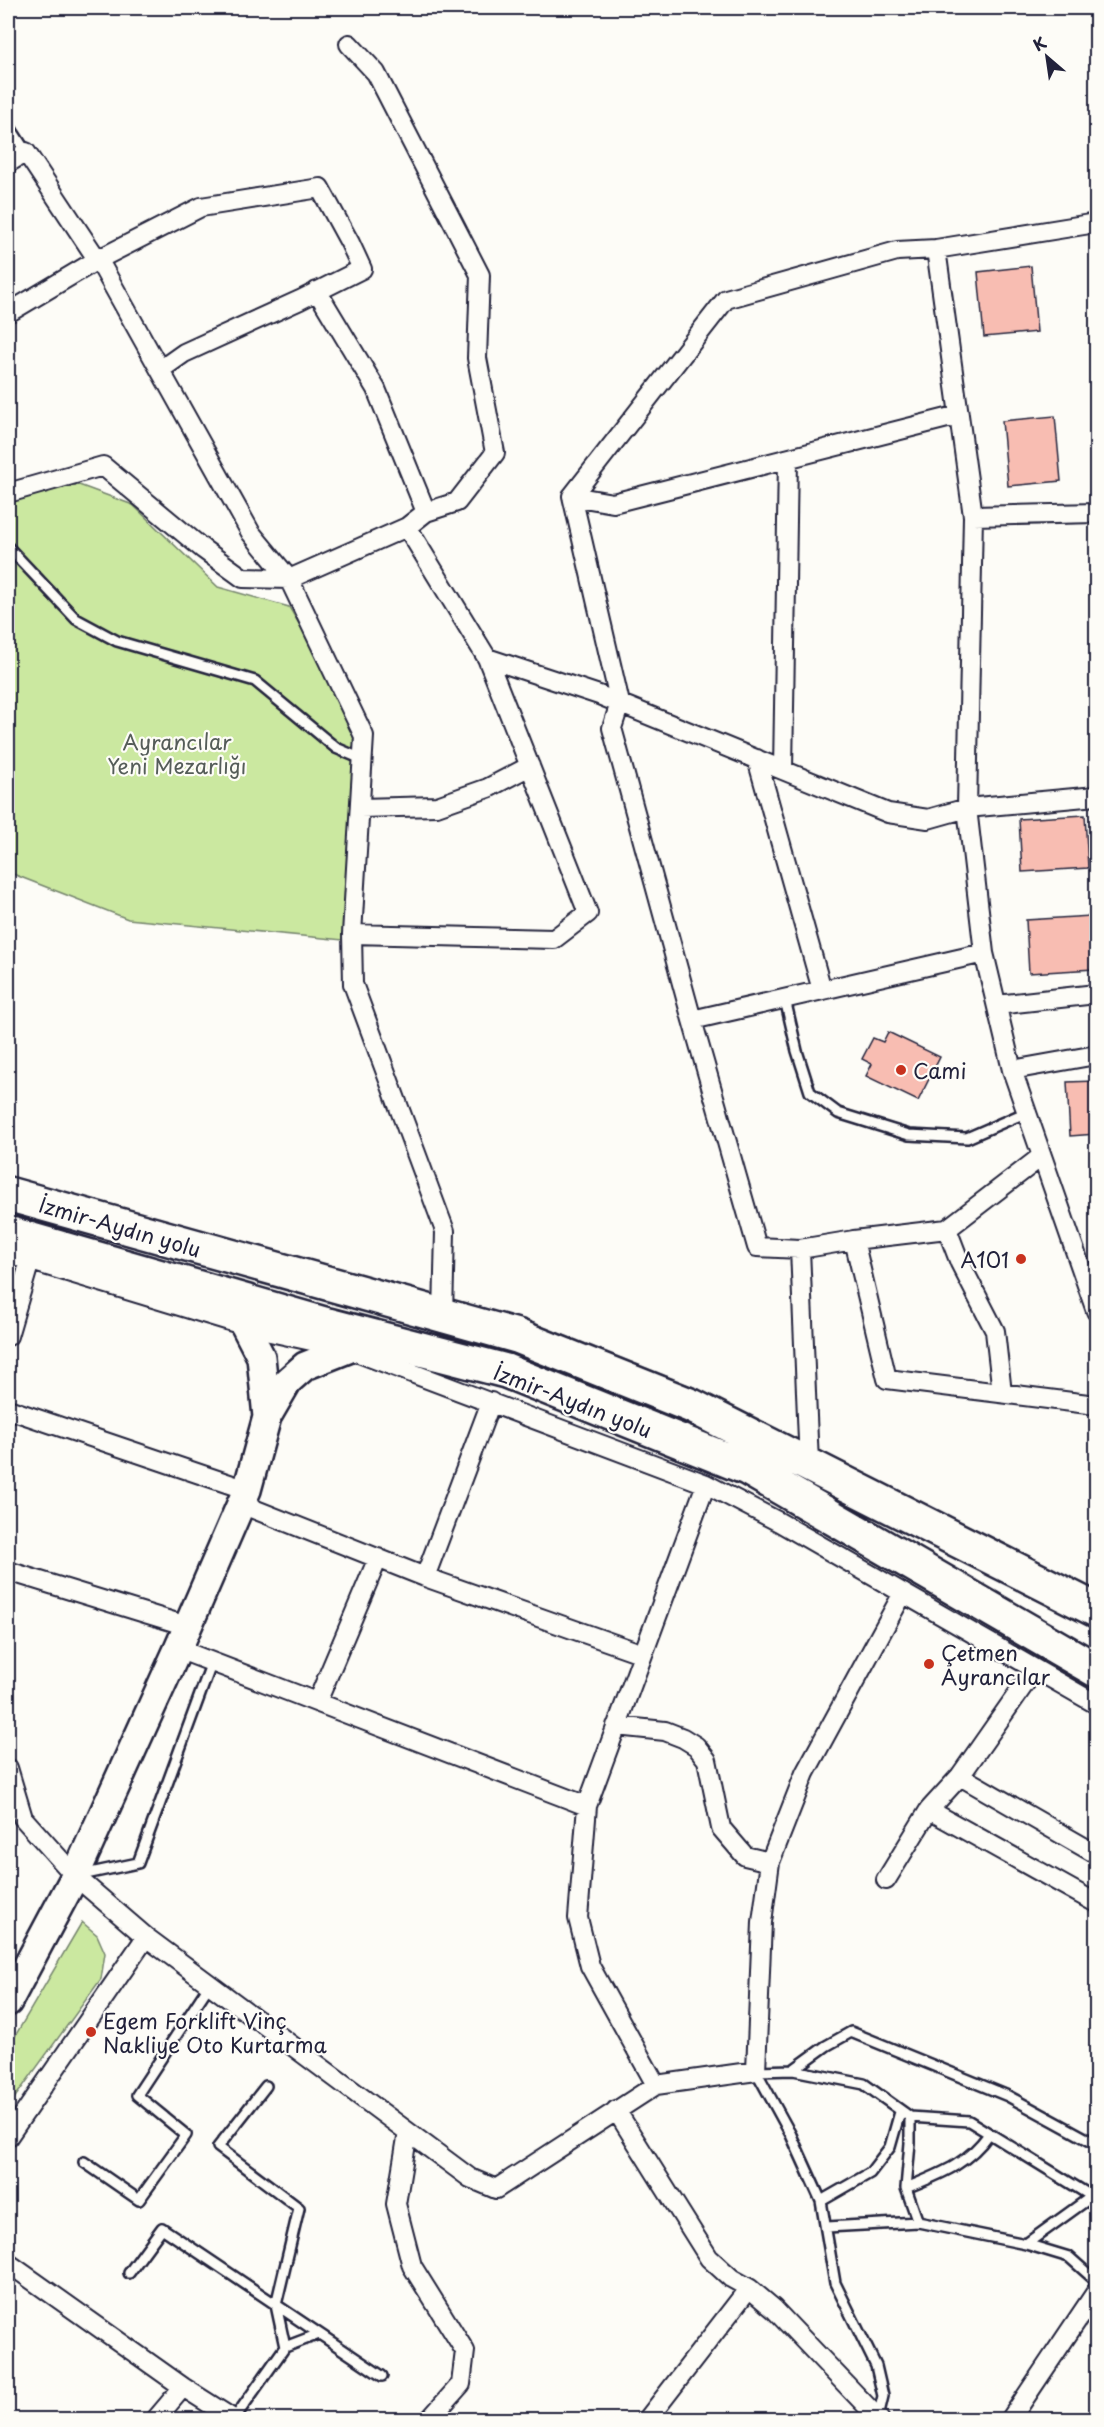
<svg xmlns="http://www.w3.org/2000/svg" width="1104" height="2427" font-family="'Playpen Sans',sans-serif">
<rect width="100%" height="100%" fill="#fdfcf7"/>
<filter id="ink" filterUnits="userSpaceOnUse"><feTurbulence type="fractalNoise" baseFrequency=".0167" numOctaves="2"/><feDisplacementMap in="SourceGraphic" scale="12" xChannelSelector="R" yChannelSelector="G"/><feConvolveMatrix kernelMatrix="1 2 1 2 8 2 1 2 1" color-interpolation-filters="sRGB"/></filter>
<g filter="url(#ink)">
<path fill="#cbe8a0" stroke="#76856e" stroke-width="1.5" d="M 79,485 L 133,505 L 218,587 L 289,607 L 344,699 L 353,727 L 356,803 L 343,940 L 128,919 L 13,874 L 8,868 L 8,708 L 13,703 L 8,697 L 8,498 Z
M 82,1922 L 97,1935 L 105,1953 L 101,1979 L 8,2107 L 8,2048 Z"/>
<path fill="#f8bdb2" stroke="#22223b" stroke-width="1.5" d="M 1031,266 L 1037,332 L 984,337 L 978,272 Z
M 1096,329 L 1096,376 L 1092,330 Z
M 1055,416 L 1061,481 L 1008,486 L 1002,421 Z
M 1085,815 L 1088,868 L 1022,872 L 1019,819 Z
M 1091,916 L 1094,969 L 1029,973 L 1026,920 Z
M 888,1032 L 940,1057 L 918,1101 L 866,1076 L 872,1064 L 862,1059 L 873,1038 L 883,1042 Z
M 1096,1081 L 1096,1134 L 1070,1136 L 1067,1082 Z"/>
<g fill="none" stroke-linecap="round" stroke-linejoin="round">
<defs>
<path id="lane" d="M 8,124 L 26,152
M 8,547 L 76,619 L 117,641 L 255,681 L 336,748 L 362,759
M 785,999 L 797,1051 L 810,1092 L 838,1113 L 909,1135 L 967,1138 L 1027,1112
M 81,1875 L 138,1863 L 212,1662
M 793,2070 L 864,2084 L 910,2117 L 969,2121 L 1096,2199
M 266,2086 L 218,2147 L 299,2208 L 276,2305 L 285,2347
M 910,2117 L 910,2143 L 906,2188 L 918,2222
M 84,2162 L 139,2200 L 186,2135 L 137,2095 L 210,1984
M 906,2188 C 940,2174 967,2165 989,2134
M 821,2201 L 870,2173 L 890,2147 L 900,2112
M 827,2227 L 918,2222 L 1026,2244 L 1091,2197
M 1026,2244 L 1069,2257 L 1096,2281
M 129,2273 L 162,2228 L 382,2376
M 878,2417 L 883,2396 L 876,2366 L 835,2283 L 821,2201 L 791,2135 L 756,2071 L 793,2070 L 826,2046 L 851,2032 L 1008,2096 L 1096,2144
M 234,2419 L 285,2347 L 319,2334"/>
<path id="street" d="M 349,44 L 376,73 L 480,275 L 477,358 L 495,453 L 457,502 L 426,512
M 8,163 L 26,152 L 103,268 L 251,533 L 289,579 L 364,736 L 352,934 L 353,984 L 445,1231 L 443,1316
M 936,249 L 973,516 L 967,808 L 984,953 L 1012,1070 L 1096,1311
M 8,313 L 97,260 L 201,207 L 320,188 L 350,243 L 362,269 L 300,300 L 184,353 L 160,370
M 8,493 L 103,466 L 203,549 L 243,578 L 289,579 L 407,527 L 426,512 L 376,389 L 317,291
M 572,496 L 613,503 L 959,415
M 973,516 L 1096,513
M 487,658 L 599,695 L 888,813 L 928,819 L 967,808 L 1096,796
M 757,759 L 822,990
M 783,770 L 788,459
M 360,808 L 437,806 L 488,788 L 530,766
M 352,934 L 554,939 L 588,913 L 487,658 L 407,527
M 997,1005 L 1096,994
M 692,1020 L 612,728 L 620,703 L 572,496 L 726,299 L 897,251 L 936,249 L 1096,223
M 1012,1070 L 1096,1055
M 947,1229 L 960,1263 L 995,1331 L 1002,1393
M 854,1240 L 947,1229 L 1042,1156
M 800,1249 L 757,1247 L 692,1020 L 984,953
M 8,1254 L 252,1328 L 348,1349 L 706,1484 L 779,1522 L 1096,1704
M 8,1336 L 30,1261
M 8,1409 L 247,1490
M 809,1464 L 800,1249 L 854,1240 L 887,1379 L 1096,1405
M 706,1484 L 587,1806 L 578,1918 L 590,1966 L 656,2085 L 756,2071 L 762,1922 L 770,1862 L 805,1773 L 903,1593
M 241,1504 L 425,1577 L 643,1654
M 8,1571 L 187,1626
M 425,1577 L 491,1402
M 178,1649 L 587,1806
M 1035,1669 L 960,1776 L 929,1810 L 1096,1903
M 317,1702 L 378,1558
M 616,1726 L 665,1731 L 683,1738 L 696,1746 L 707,1760 L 721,1828 L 745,1856 L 770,1862
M 8,1768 L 23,1818 L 75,1876 L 146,1937 L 470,2178 L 496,2189 L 656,2085
M 960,1776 L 1096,1854
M 886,1880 L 929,1810
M 616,2110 L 709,2258 L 731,2278 L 749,2288 L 774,2309 L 880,2420
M 408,2132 L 396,2204 L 412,2266 L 465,2351 L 461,2384 L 429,2420
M 8,2137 L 146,1937
M 8,2263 L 183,2387 L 235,2420
M 155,2420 L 183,2387
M 647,2420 L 749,2288
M 1010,2420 L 1096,2292"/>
<path id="secondary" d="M 245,1326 L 261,1357 L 267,1417
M 8,2002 L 75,1876 L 178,1649 L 247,1490 L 267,1417 L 288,1381 L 305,1366 L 348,1349"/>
<path id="highway" d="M 8,1194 L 517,1336 L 692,1406 L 1096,1610
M 8,1233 L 328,1325 L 506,1371 L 747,1468 L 1096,1670"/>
</defs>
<use href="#lane" stroke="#22223b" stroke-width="14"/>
<use href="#street" stroke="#22223b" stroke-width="22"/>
<use href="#secondary" stroke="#22223b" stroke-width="32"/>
<use href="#highway" stroke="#22223b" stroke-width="38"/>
<use href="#lane" stroke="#fdfcf7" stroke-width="9"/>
<use href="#street" stroke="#fdfcf7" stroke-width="18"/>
<use href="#secondary" stroke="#fdfcf7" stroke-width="27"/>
<use href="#highway" stroke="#fdfcf7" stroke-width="33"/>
</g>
</g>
<g fill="#c8321e" stroke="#fdfcf7" stroke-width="2">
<circle cx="901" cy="1070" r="6"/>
<circle cx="1021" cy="1259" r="6"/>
<circle cx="929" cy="1664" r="6"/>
<circle cx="91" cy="2032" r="6"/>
</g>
<g text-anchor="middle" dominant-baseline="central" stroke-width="4.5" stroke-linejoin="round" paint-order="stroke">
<g font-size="21" fill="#555d59" stroke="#fdfcf7">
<text x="177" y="741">Ayrancılar<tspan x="177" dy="24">Yeni Mezarlığı</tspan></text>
</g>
<g font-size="21" fill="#22223b" stroke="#fdfcf7" text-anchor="start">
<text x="913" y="1070">Cami</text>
<text x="1009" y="1259" text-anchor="end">A101</text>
<text x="941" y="1652">Çetmen<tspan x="941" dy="24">Ayrancılar</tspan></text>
<text x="103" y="2020">Egem Forklift Vinç<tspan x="103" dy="24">Nakliye Oto Kurtarma</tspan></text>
</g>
<g font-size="21" fill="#22223b" stroke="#fdfcf7">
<text transform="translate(120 1226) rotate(16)">İzmir-Aydın yolu</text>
<text transform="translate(573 1400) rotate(21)">İzmir-Aydın yolu</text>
</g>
</g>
<rect width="1104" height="2427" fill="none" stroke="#fdfcf7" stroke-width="30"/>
<rect x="15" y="15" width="1074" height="2397" fill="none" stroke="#22223b" stroke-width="2" filter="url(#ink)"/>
<g transform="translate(1047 57) rotate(331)" stroke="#fdfcf7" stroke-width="4.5" paint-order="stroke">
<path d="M0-4.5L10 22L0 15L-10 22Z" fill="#22223b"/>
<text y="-9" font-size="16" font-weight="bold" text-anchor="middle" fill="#22223b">K</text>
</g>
</svg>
